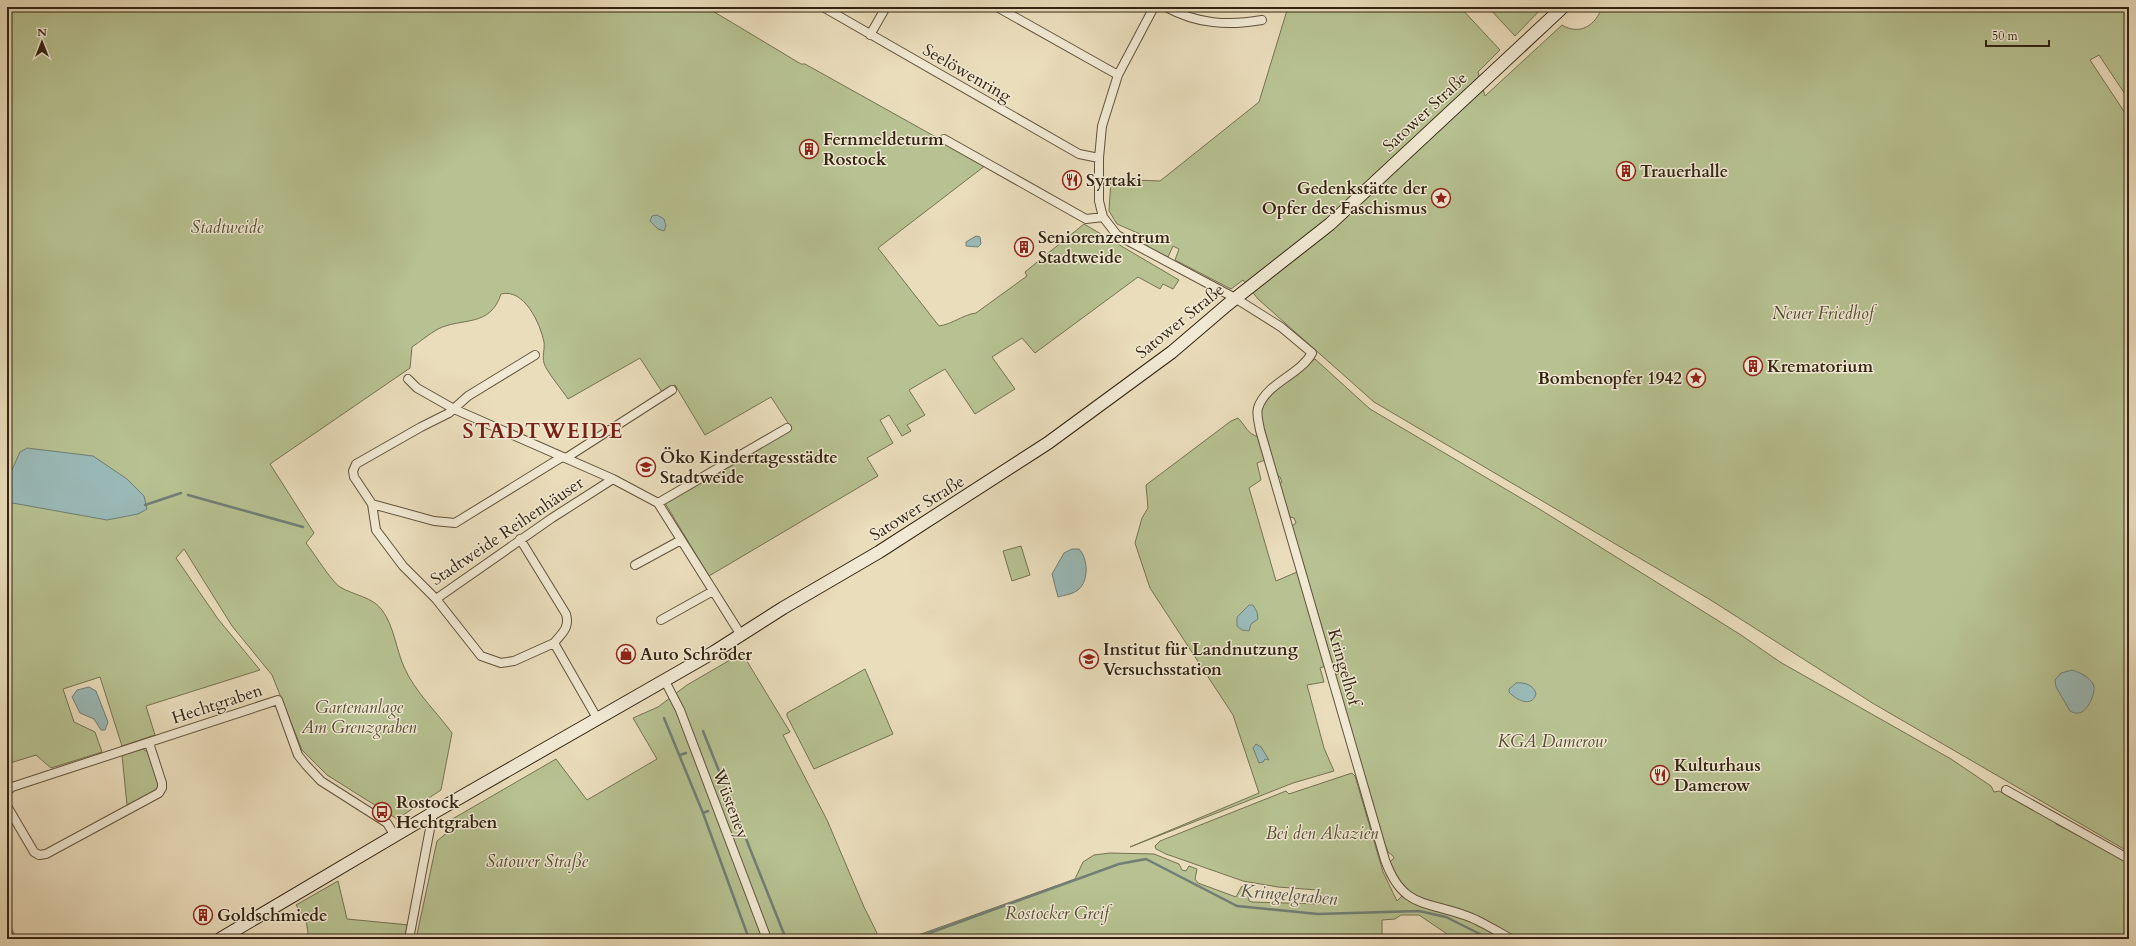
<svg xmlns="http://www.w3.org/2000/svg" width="2136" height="946" font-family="Cardo,serif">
<rect width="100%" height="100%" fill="#eaddbc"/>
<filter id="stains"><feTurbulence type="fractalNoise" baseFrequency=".005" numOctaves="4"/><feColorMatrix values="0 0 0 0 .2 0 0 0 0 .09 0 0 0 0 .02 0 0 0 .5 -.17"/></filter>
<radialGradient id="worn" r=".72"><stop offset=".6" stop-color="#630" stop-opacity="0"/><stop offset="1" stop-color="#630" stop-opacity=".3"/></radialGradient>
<path fill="#b7c191" stroke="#757252" d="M 7,7 L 706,7 L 801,64 L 805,64 L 986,165 L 878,248 L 939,326 C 953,324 962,315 976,313 L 1027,276 L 1025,272 L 1084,224 L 1179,280 L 1173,289 L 1163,284 L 1160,289 L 1138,277 L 1035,353 L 1022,338 L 992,357 L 1015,389 L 975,414 L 945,369 L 909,390 L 925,415 L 907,425 L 911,431 L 902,436 L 889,415 L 880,420 L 893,443 L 867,458 L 878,476 L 709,576 L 665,503 L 792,429 L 771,397 L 705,435 L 675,385 L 662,392 L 640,358 L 568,399 C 563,391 546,371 544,363 C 542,357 545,348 544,342 C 540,323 524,288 501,294 C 490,328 462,317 438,329 C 429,334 421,341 412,347 L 410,368 L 270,464 L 314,533 L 306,543 C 314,553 331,581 340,587 C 353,595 373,597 382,610 C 394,626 396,649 404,667 C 415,692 436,711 452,733 L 441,790 L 397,819 L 327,775 L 302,750 L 272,675 L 232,626 L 184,549 L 176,558 L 218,619 L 260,670 L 146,706 L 155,735 L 122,746 L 100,677 L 63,689 L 74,722 L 95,732 L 102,752 L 51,768 L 36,755 L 7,764 Z
M 1288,7 L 1460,7 L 1500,50 L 1478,72 L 1485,96 L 1562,25 C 1580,36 1596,25 1602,7 L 2129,7 L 2129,100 L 2099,55 L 2090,60 L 2129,119 L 2129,852 L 1874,704 L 1709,599 L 1374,402 L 1258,299 L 1243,280 L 1231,289 L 1175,260 L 1179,249 L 1173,246 L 1168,257 L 1150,249 L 1140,234 L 1117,224 L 1109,211 L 1111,179 L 1160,181 L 1259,102 Z
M 1488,7 L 1538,7 L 1540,10 L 1515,36 Z
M 1315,359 L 1370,409 L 1541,510 L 1741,635 L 1780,662 L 1951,759 L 1991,786 L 1994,792 L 1999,791 L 2054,820 L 2056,824 L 2129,862 L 2129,939 L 1465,939 L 1450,936 L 1419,915 L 1401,915 L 1395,919 L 1382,920 L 1382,939 L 907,939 L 1075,879 L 1083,862 L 1094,855 L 1110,853 L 1154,854 L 1179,864 L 1182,870 L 1186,871 L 1189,866 L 1197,869 L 1195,879 L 1198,883 L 1236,897 L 1242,886 L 1247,887 L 1249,901 L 1252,902 L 1319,904 L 1317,890 L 1278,887 L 1243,881 L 1166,854 L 1156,849 L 1155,846 L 1160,841 L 1286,791 L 1289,794 L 1352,773 L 1355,776 L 1383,872 L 1397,901 L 1408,890 L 1398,879 L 1390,862 L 1394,858 L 1393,856 L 1388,852 L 1377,826 L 1335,676 L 1340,672 L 1339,668 L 1333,665 L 1292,526 L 1296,523 L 1294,518 L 1290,517 L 1279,484 L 1282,482 L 1280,477 L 1278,476 C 1273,461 1260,429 1261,414 C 1264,389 1297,372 1315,359 Z
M 1238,418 C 1246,426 1247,434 1259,437 L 1265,460 L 1257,463 L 1261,480 L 1249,488 L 1276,581 L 1297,572 L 1325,666 L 1320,668 L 1324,682 L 1307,685 L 1324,748 L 1334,771 L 1293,783 L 1130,847 L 1259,793 L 1233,715 L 1150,588 L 1135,543 L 1142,518 L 1148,508 L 1146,485 L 1231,421 Z
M 1021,546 L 1030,575 L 1012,581 L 1003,551 Z
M 742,653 L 790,732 L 783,735 L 827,820 L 864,907 L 877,933 L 871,939 L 416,939 L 437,841 L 454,827 L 449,821 L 556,759 L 587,800 L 657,759 L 633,718 L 658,707 L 687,685 Z
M 865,669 L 893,734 L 814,769 L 787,716 L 787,713 Z
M 143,749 L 149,753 L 159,786 L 156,791 L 127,805 L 122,755 Z
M 338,881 L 347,919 L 409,925 L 406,939 L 309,939 L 306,920 L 296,905 Z
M 7,921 L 15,935 L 8,939 L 7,939 Z"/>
<path fill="#9abab8" stroke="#717e76" d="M 657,215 L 664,219 L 666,226 L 664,231 L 658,229 L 650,221 L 652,216 Z
M 976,236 L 980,237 L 981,244 L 978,247 L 966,246 L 966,242 Z
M 27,448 L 93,456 L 127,479 L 144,496 L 147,509 L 138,514 L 107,520 L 7,502 L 7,481 L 20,452 Z
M 1072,549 L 1079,549 C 1088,558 1089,580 1079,589 C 1074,594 1065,595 1058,597 L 1052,574 L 1064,553 Z
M 1249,605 L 1253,605 L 1257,612 L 1258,619 L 1251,624 L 1249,631 L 1242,630 L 1237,626 L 1237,617 Z
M 2072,670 C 2081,673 2088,676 2093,684 C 2097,691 2089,708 2082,712 C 2077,714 2074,713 2070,711 L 2056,687 L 2055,680 L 2061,673 Z
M 1516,683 C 1524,682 1534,685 1536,694 C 1532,708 1516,700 1509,692 L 1509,689 Z
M 89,687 L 96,691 L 108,722 L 105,730 L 101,730 L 94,719 L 80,713 L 72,697 L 77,690 Z
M 1256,744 L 1261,747 L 1269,760 L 1265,759 L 1263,762 L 1259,763 L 1253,748 Z"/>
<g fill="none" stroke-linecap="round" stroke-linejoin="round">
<path stroke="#717e76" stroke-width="2.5" d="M 188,495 L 303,527
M 145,505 L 181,493
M 7,674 L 7,675
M 664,718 L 703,813 L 749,939
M 703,731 L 786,939
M 680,755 L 686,753
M 725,805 L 731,802
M 703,813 L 708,811
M 913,939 L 1119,864 L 1146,859 L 1237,906 L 1318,914 L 1419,911 L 1446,917 L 1490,939"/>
<defs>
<path id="minor" d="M 823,7 L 1079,154 L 1099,158
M 997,7 L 1118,75
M 1154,7 L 1118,75 L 1102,126 L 1099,158 L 1099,201 L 1103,217 L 1117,235 L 1235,298 L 1281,327 L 1312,353 C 1300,375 1266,383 1258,408 C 1256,415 1259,423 1260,430 L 1385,860 C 1402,907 1424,901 1464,915 C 1480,920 1496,931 1511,939
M 1166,7 C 1197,24 1228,26 1262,20
M 870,35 L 886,7
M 944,139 L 1086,219 L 1103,217
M 535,355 L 468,396 L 449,413 L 421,427 L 356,464 L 353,471 L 354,477 L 372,504 L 376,530 L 403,566 L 436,599 L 481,656 L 501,663 L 514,661 L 554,643
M 408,379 L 417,388 L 454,409 L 613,479 L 658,503 L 741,635
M 566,458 L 672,390
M 658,503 L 787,428
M 372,504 L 434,521 L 455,523 L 562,457
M 520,539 L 566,614 C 570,628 562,633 554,643 L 597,718
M 635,565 L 681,540
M 436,599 L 552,518 L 613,479
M 661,620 L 713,591
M 665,681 L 680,710 L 767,939
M 2006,790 L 2129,859
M 7,791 L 12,787 L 278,700 L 298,755 L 306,765 L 321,781 L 387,823 L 395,836
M 7,806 L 34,852 L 39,855 L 46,854 L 159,793 L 162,788 L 162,783 L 149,743
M 409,939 L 433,813"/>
<path id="secondary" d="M 220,939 L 433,813 L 714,652 L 783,608 L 879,552 L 1048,443 L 1172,352 L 1227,305 L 1330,224 L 1563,7"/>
</defs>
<use href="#minor" stroke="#61523c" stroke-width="10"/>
<use href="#secondary" stroke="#332412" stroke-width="14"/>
<use href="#minor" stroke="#f1e9d3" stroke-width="8"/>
<use href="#secondary" stroke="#f1e9d3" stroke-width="12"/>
</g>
<defs>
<symbol id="building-ring" viewBox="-11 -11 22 22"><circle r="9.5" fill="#f1e9d3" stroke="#8f2418" stroke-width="1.5"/><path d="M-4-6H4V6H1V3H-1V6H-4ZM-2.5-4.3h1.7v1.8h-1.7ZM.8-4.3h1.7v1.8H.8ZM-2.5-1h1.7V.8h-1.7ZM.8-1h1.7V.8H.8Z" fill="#8f2418"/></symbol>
<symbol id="restaurant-ring" viewBox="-11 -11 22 22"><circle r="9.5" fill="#f1e9d3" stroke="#8f2418" stroke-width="1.5"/><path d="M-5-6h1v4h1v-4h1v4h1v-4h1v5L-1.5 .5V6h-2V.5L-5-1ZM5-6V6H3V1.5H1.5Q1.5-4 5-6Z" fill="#8f2418"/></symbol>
<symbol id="sight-ring" viewBox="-11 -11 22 22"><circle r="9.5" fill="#f1e9d3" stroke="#8f2418" stroke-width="1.5"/><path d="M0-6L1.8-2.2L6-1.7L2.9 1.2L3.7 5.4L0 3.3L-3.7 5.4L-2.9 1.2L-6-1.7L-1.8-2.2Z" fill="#8f2418"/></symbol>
<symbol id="school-ring" viewBox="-11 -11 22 22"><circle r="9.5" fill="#f1e9d3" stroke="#8f2418" stroke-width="1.5"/><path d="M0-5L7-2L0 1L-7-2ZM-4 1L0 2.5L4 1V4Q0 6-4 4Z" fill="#8f2418"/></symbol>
<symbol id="shop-ring" viewBox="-11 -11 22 22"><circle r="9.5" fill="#f1e9d3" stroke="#8f2418" stroke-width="1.5"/><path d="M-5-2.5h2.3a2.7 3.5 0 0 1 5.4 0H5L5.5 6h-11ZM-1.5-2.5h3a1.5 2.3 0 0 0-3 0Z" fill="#8f2418"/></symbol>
<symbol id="university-ring" viewBox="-11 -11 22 22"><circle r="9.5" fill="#f1e9d3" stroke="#8f2418" stroke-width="1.5"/><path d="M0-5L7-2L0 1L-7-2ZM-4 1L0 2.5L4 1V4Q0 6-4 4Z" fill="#8f2418"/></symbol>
<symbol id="bus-ring" viewBox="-11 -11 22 22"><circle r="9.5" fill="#f1e9d3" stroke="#8f2418" stroke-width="1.5"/><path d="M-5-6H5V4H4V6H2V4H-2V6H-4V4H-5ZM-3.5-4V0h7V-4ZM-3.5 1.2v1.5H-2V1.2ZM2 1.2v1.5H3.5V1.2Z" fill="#8f2418"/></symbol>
</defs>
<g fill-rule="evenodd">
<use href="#building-ring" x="798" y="138" width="22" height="22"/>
<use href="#building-ring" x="1615" y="160" width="22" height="22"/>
<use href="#restaurant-ring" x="1061" y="169" width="22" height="22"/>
<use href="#sight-ring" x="1430" y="187" width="22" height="22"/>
<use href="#building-ring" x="1013" y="236" width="22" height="22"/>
<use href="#building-ring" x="1742" y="355" width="22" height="22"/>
<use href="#sight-ring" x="1685" y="367" width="22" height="22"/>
<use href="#school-ring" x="635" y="456" width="22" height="22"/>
<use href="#shop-ring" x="615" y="643" width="22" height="22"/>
<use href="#university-ring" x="1078" y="648" width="22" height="22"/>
<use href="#restaurant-ring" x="1649" y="764" width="22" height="22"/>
<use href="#bus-ring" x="371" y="801" width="22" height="22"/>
<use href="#building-ring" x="192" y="904" width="22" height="22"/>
</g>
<g text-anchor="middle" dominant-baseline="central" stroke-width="3" stroke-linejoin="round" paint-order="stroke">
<g font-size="17" fill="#332412" stroke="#f1e9d3">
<text transform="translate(967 73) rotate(30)">Seelöwenring</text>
<text transform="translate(1425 112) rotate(-43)">Satower Straße</text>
<text transform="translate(1180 321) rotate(-39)">Satower Straße</text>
<text transform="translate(917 508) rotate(-32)">Satower Straße</text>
<text transform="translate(507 531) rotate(-34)">Stadtweide Reihenhäuser</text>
<text transform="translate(1344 667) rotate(74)">Kringelhof</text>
<text transform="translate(217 704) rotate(-18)">Hechtgraben</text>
<text transform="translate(731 804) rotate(69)">Wüsteney</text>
</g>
<g font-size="17" font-weight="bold" fill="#332412" stroke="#f1e9d3" text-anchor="start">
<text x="823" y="139">Fernmeldeturm<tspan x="823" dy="20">Rostock</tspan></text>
<text x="1640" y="171">Trauerhalle</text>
<text x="1086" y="180">Syrtaki</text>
<text x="1427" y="188" text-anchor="end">Gedenkstätte der<tspan x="1427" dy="20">Opfer des Faschismus</tspan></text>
<text x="1038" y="237">Seniorenzentrum<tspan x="1038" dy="20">Stadtweide</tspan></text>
<text x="1767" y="366">Krematorium</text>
<text x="1682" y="378" text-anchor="end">Bombenopfer 1942</text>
<text x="660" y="457">Öko Kindertagesstädte<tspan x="660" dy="20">Stadtweide</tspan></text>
<text x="1103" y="649">Institut für Landnutzung<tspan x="1103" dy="20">Versuchsstation</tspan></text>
<text x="640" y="654">Auto Schröder</text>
<text x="1674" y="765">Kulturhaus<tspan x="1674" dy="20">Damerow</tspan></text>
<text x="396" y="802">Rostock<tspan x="396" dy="20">Hechtgraben</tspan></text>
<text x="217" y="915">Goldschmiede</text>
</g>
<g font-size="17" font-style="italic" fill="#544b32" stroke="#f1e9d3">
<text x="227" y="227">Stadtweide</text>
<text x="1823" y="313">Neuer Friedhof</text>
<text x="359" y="707">Gartenanlage<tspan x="359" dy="20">Am Grenzgraben</tspan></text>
<text x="1552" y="741">KGA Damerow</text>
<text x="1322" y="833">Bei den Akazien</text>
<text x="537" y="861">Satower Straße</text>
<text x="1057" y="913">Rostocker Greif</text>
</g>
<g font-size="18" font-style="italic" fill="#525144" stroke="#f1e9d3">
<text transform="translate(1289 895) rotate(5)">Kringelgraben</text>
</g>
<g font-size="21" font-weight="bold" letter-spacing="1" fill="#7a1f14" stroke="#f1e9d3">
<text x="543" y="431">STADTWEIDE</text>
</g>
</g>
<rect width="2136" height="946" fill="none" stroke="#eaddbc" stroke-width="24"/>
<rect x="8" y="8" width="2120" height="930" fill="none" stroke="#332412" stroke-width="2"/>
<rect x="12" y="12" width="2112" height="922" fill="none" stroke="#332412"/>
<g transform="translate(42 42)" stroke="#f1e9d3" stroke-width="3" paint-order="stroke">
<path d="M0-3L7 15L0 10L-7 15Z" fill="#332412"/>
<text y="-6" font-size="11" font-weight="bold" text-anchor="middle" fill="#332412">N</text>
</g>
<path d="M1986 40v6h63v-6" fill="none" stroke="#332412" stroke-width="2"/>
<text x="1992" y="40" font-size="12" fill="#332412" stroke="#f1e9d3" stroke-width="3" paint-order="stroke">50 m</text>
<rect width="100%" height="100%" filter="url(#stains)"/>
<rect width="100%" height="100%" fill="url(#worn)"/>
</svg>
